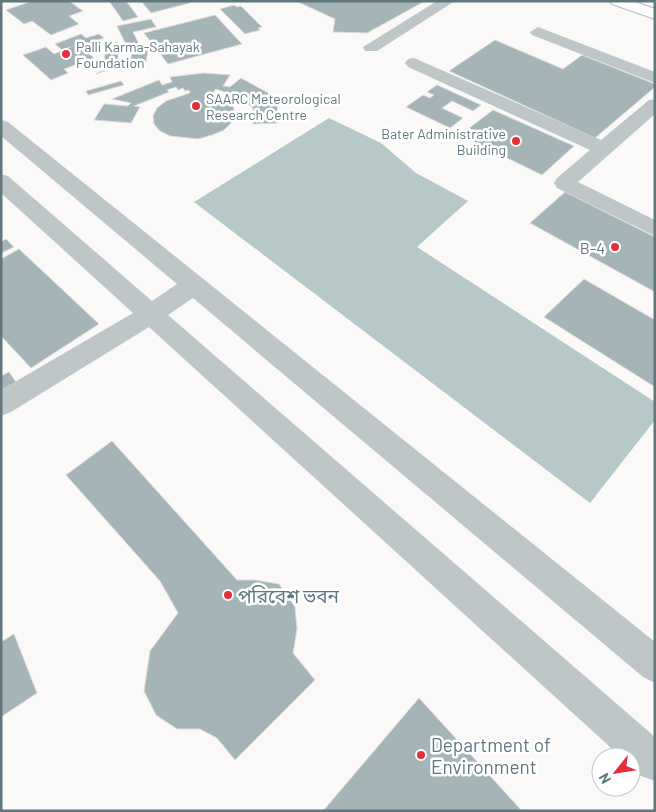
<svg xmlns="http://www.w3.org/2000/svg" width="656" height="812" font-family="Barlow,'Noto Sans Bengali',sans-serif">
<rect width="100%" height="100%" fill="#faf9f8"/>
<path fill="#b6c8c8" d="M 329,118 L 381,143 L 416,173 L 468,201 L 417,247 L 655,402 L 655,420 L 590,503 L 194,202 Z"/>
<path fill="#a5b4b6" stroke="#dcdbda" d="M 32,1 L 69,1 L 83,11 L 69,16 L 79,24 L 51,35 L 32,21 L 24,24 L 6,10 Z
M 109,1 L 126,1 L 138,17 L 123,21 Z
M 188,1 L 190,3 L 151,13 L 142,2 Z
M 296,1 L 425,1 L 367,33 L 333,32 L 335,19 Z
M 234,5 L 237,7 L 241,6 L 262,27 L 258,28 L 260,30 L 245,34 L 220,9 Z
M 215,15 L 242,44 L 168,64 L 144,33 Z
M 151,19 L 156,27 L 133,32 L 139,44 L 127,47 L 117,26 Z
M 81,34 L 86,38 L 99,34 L 104,38 L 81,47 L 94,58 L 64,69 L 68,73 L 51,80 L 23,55 L 46,47 L 54,54 L 71,47 L 62,50 L 55,44 Z
M 495,40 L 563,69 L 582,55 L 655,84 L 655,87 L 595,138 L 449,71 Z
M 118,42 L 118,66 L 96,74 L 105,69 L 104,44 Z
M 148,50 L 146,62 L 130,63 L 132,51 Z
M 204,73 L 230,75 L 223,86 L 230,87 L 241,78 L 277,98 L 278,123 L 253,124 L 253,108 L 239,97 L 216,89 L 212,94 L 227,99 L 233,106 L 235,114 L 232,122 L 224,130 L 212,135 L 198,139 L 170,136 L 160,131 L 154,124 L 153,116 L 157,108 L 166,101 L 190,93 L 189,90 L 185,91 L 183,88 L 178,90 L 176,87 L 167,90 L 169,92 L 134,106 L 140,107 L 131,123 L 94,120 L 104,104 L 128,106 L 131,103 L 112,99 L 159,80 L 162,85 L 172,82 L 170,77 Z
M 121,81 L 124,85 L 88,95 L 86,91 Z
M 437,85 L 481,105 L 473,111 L 452,101 L 442,108 L 463,118 L 450,128 L 406,107 L 423,95 L 430,98 L 434,95 L 427,92 Z
M 493,110 L 574,146 L 542,175 L 460,135 Z
M 565,192 L 655,237 L 655,292 L 530,223 Z
M 6,239 L 14,247 L 1,253 L 1,242 Z
M 19,249 L 99,324 L 31,368 L 1,336 L 1,259 Z
M 584,279 L 655,320 L 655,387 L 544,317 Z
M 9,372 L 16,382 L 1,390 L 1,376 Z
M 112,441 L 237,580 L 255,580 L 279,584 L 295,607 L 297,629 L 293,653 L 315,680 L 235,760 L 217,738 L 200,729 L 177,729 L 156,715 L 144,691 L 150,651 L 178,613 L 160,581 L 66,475 Z
M 14,634 L 37,693 L 1,717 L 1,642 Z
M 419,698 L 522,811 L 323,811 Z"/>
<g fill="none" stroke-linecap="round" stroke-linejoin="round">
<defs>
<path id="major" d="M 610,1 L 633,1 L 655,9 L 655,19 L 612,4 Z"/>
</defs>
<use href="#major" stroke="#b2bbbd" stroke-width="2"/>
<path fill="#bec6c8" fill-rule="evenodd" d="M 437,1 L 455,1 L 377,51 L 365,51 L 363,47 Z
M 538,27 L 655,72 L 655,83 L 532,35 L 530,32 Z
M 414,58 L 601,140 L 649,100 L 655,99 L 655,114 L 578,182 L 655,220 L 655,236 L 557,188 L 554,183 L 557,178 L 590,150 L 408,67 L 405,63 L 408,59 Z
M 1,120 L 8,122 L 655,642 L 655,683 L 643,677 L 193,298 L 168,315 L 655,737 L 655,781 L 641,776 L 631,766 L 631,757 L 621,757 L 149,327 L 11,412 L 1,416 L 1,390 L 133,313 L 1,193 L 1,174 L 8,176 L 152,301 L 177,284 L 1,136 Z"/>
<use href="#major" fill="#fff" fill-rule="evenodd"/>
</g>
<g fill="#e42e38" stroke="#fff" stroke-width="2">
<circle cx="66" cy="54" r="5"/>
<circle cx="196" cy="106" r="5"/>
<circle cx="516" cy="141" r="5"/>
<circle cx="615" cy="247" r="5"/>
<circle cx="228" cy="595" r="5"/>
<circle cx="421" cy="755" r="5"/>
</g>
<g text-anchor="middle" dominant-baseline="central" stroke-width="5" stroke-linejoin="round" paint-order="stroke">
<g font-size="14" fill="#60787d" stroke="#fff" text-anchor="start">
<text x="76" y="46">Palli Karma-Sahayak<tspan x="76" dy="16">Foundation</tspan></text>
<text x="206" y="98">SAARC Meteorological<tspan x="206" dy="16">Research Centre</tspan></text>
<text x="506" y="133" text-anchor="end">Bater Administrative<tspan x="506" dy="16">Building</tspan></text>
</g>
<g font-size="16" fill="#60787d" stroke="#fff" text-anchor="end">
<text x="605" y="247">B-4</text>
</g>
<g font-size="19" fill="#60787d" stroke="#fff" text-anchor="start">
<text x="238" y="595">পরিবেশ ভবন</text>
<text x="431" y="744">Department of<tspan x="431" dy="22">Environment</tspan></text>
</g>
</g>
<rect width="656" height="812" fill="none" stroke="#60787d" stroke-width="5"/>
<g transform="translate(616 772) rotate(240)"><circle r="24" fill="#ffffff" stroke="#bfc9cb"/>
<path d="M0-4L9 19L0 12L-9 19Z" fill="#e42e38"/>
<text y="-8" font-size="14" font-weight="bold" text-anchor="middle" fill="#60787d">N</text>
</g>
</svg>
